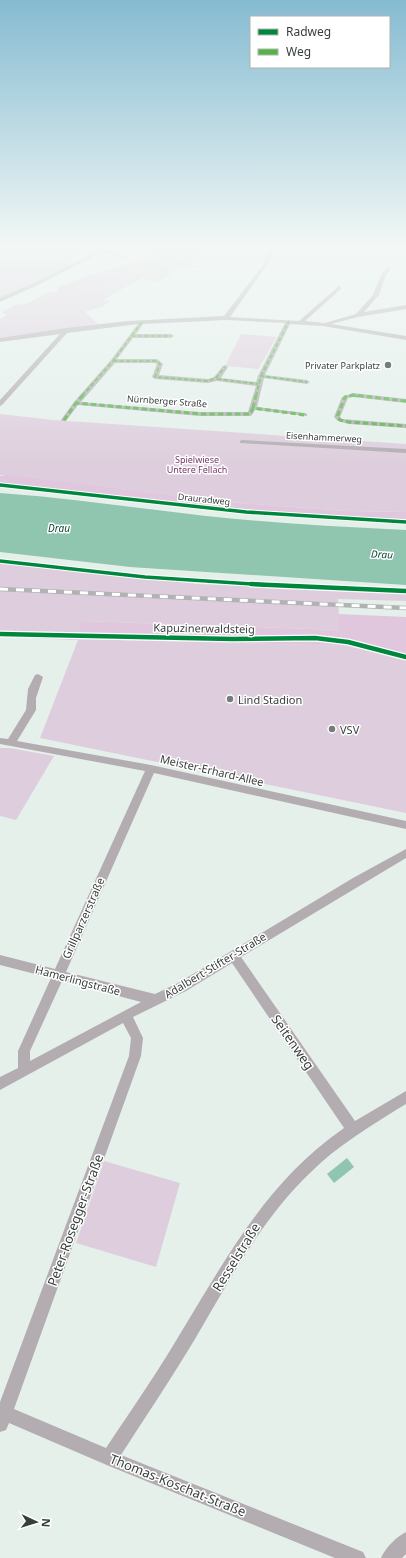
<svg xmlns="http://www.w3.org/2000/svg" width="406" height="1558" font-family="'Noto Sans',sans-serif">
<rect width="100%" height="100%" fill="#e5f0eb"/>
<path fill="#decedd" d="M 0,249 L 88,249 L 69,263 L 71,265 L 0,300 Z
M 204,250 L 187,264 L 204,267 L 180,268 L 167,273 L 171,275 L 155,282 L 144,280 L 146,278 L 140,279 L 103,300 L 110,301 L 102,307 L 86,311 L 86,313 L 98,324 L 0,339 L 0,319 L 7,315 L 2,312 L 17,304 L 24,305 L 49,292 L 52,296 L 89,285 L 102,285 L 156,268 L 159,264 L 187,254 L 187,252 L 197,252 Z
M 241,334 L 277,337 L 258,369 L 225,366 Z
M 0,414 L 53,420 L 406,444 L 406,512 L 347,511 L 227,502 L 0,475 Z
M 0,562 L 197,584 L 406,593 L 406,601 L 338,599 L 340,630 L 83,621 L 79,639 L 351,646 L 406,661 L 406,813 L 40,738 L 78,640 L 0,637 Z
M 0,748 L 10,748 L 54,756 L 16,820 L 0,816 Z
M 104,1161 L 180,1183 L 156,1267 L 76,1243 Z"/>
<path fill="#e0c7dd" d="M 159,249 L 204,249 L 197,252 L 187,252 L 187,254 L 159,264 L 156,268 L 102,285 L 89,285 L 78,289 L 76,293 L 65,299 L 52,296 L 49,292 L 57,291 L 58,287 L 103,271 C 115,270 126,263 137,259 C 144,256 152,254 159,251 L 158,250 Z
M 8,475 L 227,502 L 347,511 L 406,512 L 406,519 L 295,514 L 0,484 L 0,476 Z
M 339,614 L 406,617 L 406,661 L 351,646 L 78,639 L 82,621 L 339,630 Z"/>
<path fill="#90c5af" d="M 0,493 C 69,498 137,508 206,516 C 272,523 339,527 406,530 L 406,585 L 130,567 L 0,552 Z
M 347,1158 L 354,1167 L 334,1183 L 327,1174 Z"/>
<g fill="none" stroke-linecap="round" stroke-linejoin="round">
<path fill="#b3adb2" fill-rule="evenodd" d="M 101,249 L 107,249 L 128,258 L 124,259 L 103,252 L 38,285 L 0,302 L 0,298 L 34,283 Z
M 270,249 L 275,249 L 267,265 L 230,317 L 299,321 L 339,286 L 341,287 L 341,289 L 305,321 L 325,323 L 356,314 L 373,295 L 381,275 L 388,267 L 391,269 L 386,275 L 379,295 L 364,312 L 406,305 L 406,309 L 358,317 L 331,324 L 406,336 L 406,340 L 323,326 L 290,324 L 265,375 L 307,380 L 310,382 L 307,384 L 264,378 L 257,407 L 305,413 L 307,414 L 307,416 L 255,410 L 252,415 L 250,416 L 200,416 L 78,405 L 66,421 L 62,421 L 61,420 L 74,402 L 111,360 L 138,324 L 67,333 L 2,405 L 0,406 L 0,400 L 60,334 L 0,342 L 0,338 L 66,328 L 128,321 L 224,316 L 263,265 ZM 226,320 L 285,323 L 258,376 L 256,382 L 221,378 L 228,367 L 225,365 L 223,366 L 214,377 L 208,379 L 159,375 L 163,364 L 157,359 L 117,359 L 133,338 L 171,338 L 174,336 L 171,334 L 136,334 L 143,324 ZM 115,363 L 155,363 L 157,364 L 152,377 L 155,379 L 208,383 L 217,381 L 256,386 L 248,412 L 200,412 L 81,402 Z
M 353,393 L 406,399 L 406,403 L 353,397 L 348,398 L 340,417 L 342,419 L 406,424 L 406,428 L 349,424 L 338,421 L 334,417 L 342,397 Z
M 242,440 L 406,449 L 406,453 L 240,443 L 240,441 Z
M 38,674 L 43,677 L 36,698 L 36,710 L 17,741 L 151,765 L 406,821 L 406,829 L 154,773 L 66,972 L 155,994 L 178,983 L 353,878 L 406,849 L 406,858 L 241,957 L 355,1121 L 406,1091 L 406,1104 C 372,1125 338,1145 310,1173 C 261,1220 229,1281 195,1339 C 171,1379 146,1416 121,1455 L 363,1552 L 366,1558 L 335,1558 L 109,1466 L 9,1423 L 6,1430 L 0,1432 L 0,1402 L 129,1056 L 131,1038 L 123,1023 L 0,1090 L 0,1077 L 18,1068 L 18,1051 L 51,978 L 0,965 L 0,955 L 55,969 L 145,771 L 0,744 L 0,738 L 8,739 L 26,710 L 28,689 L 35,675 ZM 232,963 L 344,1128 C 268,1181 230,1252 183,1329 C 159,1370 132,1409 106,1448 L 14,1409 L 141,1056 L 143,1038 L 133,1017 L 186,991 ZM 62,981 L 141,1002 L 30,1061 L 30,1051 Z
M 406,1532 L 406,1554 L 402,1558 L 381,1558 C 385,1548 396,1537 406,1532 Z"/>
<defs>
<path id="rail" d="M 0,589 L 406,608"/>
</defs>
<use href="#rail" stroke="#b0b3b3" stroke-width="4.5"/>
<use href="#rail" stroke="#fff" stroke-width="3" stroke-dasharray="8" stroke-linecap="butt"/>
<path stroke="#56b346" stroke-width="2" stroke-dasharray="4.5 2" stroke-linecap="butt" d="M 131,336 L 171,336
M 113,361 L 157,361 L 160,364 L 155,377 L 208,381 L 216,378 L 225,367
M 261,376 L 289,321
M 217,379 L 258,384
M 82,396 L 113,361 L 142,322
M 256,396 L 261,376 L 307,382
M 349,396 L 361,396"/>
<path stroke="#56b346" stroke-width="3" stroke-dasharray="5.5 3" stroke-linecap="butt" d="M 83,395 L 76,403 L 200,414 L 250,414 L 253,408 L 305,415
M 406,401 L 353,395 L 345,397 L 337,417 L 340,420 L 349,422 L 406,426
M 253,408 L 256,395
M 64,420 L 76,403"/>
<defs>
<path id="cycleway-far1" d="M 0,485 L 246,512 L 406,522
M 0,561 L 145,577 L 268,585"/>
<path id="cycleway" d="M 251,584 L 406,591
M 0,634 L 232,639 L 315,638 L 348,642 L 406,657"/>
</defs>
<use href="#cycleway-far1" stroke="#fff" stroke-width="5.5"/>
<use href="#cycleway" stroke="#fff" stroke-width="7"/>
<use href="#cycleway-far1" stroke="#00873e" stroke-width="3.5"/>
<use href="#cycleway" stroke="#00873e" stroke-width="4.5"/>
</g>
<linearGradient id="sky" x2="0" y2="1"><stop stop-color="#85bbd1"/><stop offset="0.53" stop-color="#f3f8f6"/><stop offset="1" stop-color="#f3f8f6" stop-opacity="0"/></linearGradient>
<rect width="406" height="467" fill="url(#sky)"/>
<g fill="#747d79" stroke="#fff" stroke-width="1.5">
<circle cx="388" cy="365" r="4"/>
<circle cx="230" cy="699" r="4"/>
<circle cx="332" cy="729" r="4"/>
</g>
<g text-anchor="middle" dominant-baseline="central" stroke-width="3" stroke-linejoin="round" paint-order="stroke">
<g font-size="9" fill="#373f3b" stroke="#fff" text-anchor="end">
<text x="380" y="365">Privater Parkplatz</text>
</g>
<g font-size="9" fill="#373f3b" stroke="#fff">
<text transform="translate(167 401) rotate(4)">Nürnberger Straße</text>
<text transform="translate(324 437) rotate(3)">Eisenhammerweg</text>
<text transform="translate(204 499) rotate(6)">Drauradweg</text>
</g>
<g font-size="9" fill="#76366c" stroke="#fff">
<text x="197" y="459">Spielwiese<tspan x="197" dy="10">Untere Fellach</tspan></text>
</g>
<g font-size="10" font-style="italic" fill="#094632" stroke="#fff">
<text x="59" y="528">Drau</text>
<text transform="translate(382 554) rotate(3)">Drau</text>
</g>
<g font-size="11" fill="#373f3b" stroke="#fff">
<text transform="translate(204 628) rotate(1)">Kapuzinerwaldsteig</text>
<text transform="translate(212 770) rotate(13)">Meister-Erhard-Allee</text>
<text transform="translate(83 918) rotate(-66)">Grillparzerstraße</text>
<text transform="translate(215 965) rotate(-31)">Adalbert-Stifter-Straße</text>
<text transform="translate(78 980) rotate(15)">Hamerlingstraße</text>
</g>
<g font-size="11" fill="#373f3b" stroke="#fff" text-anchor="start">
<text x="238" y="699">Lind Stadion</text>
<text x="340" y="729">VSV</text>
</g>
<g font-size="13" fill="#373f3b" stroke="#fff">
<text transform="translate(293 1042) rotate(55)">Seitenweg</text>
<text transform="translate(75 1220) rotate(-70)">Peter-Rosegger-Straße</text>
<text transform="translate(236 1257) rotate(-58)">Resselstraße</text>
<text transform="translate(178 1485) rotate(22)">Thomas-Koschat-Straße</text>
</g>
</g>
<rect x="250" y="16" width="140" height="52" fill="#ffffff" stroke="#afb2b1"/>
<rect x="258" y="29" width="20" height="6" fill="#00873e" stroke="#afb2b1"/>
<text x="286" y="36" font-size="12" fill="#373f3b">Radweg</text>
<rect x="258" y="49" width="20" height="6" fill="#56b346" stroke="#afb2b1"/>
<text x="286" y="56" font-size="12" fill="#373f3b">Weg</text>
<g transform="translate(36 1522) rotate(94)" stroke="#ffffff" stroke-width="3" paint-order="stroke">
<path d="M0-3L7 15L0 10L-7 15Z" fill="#373f3b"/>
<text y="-6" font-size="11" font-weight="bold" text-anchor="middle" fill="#373f3b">N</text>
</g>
</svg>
